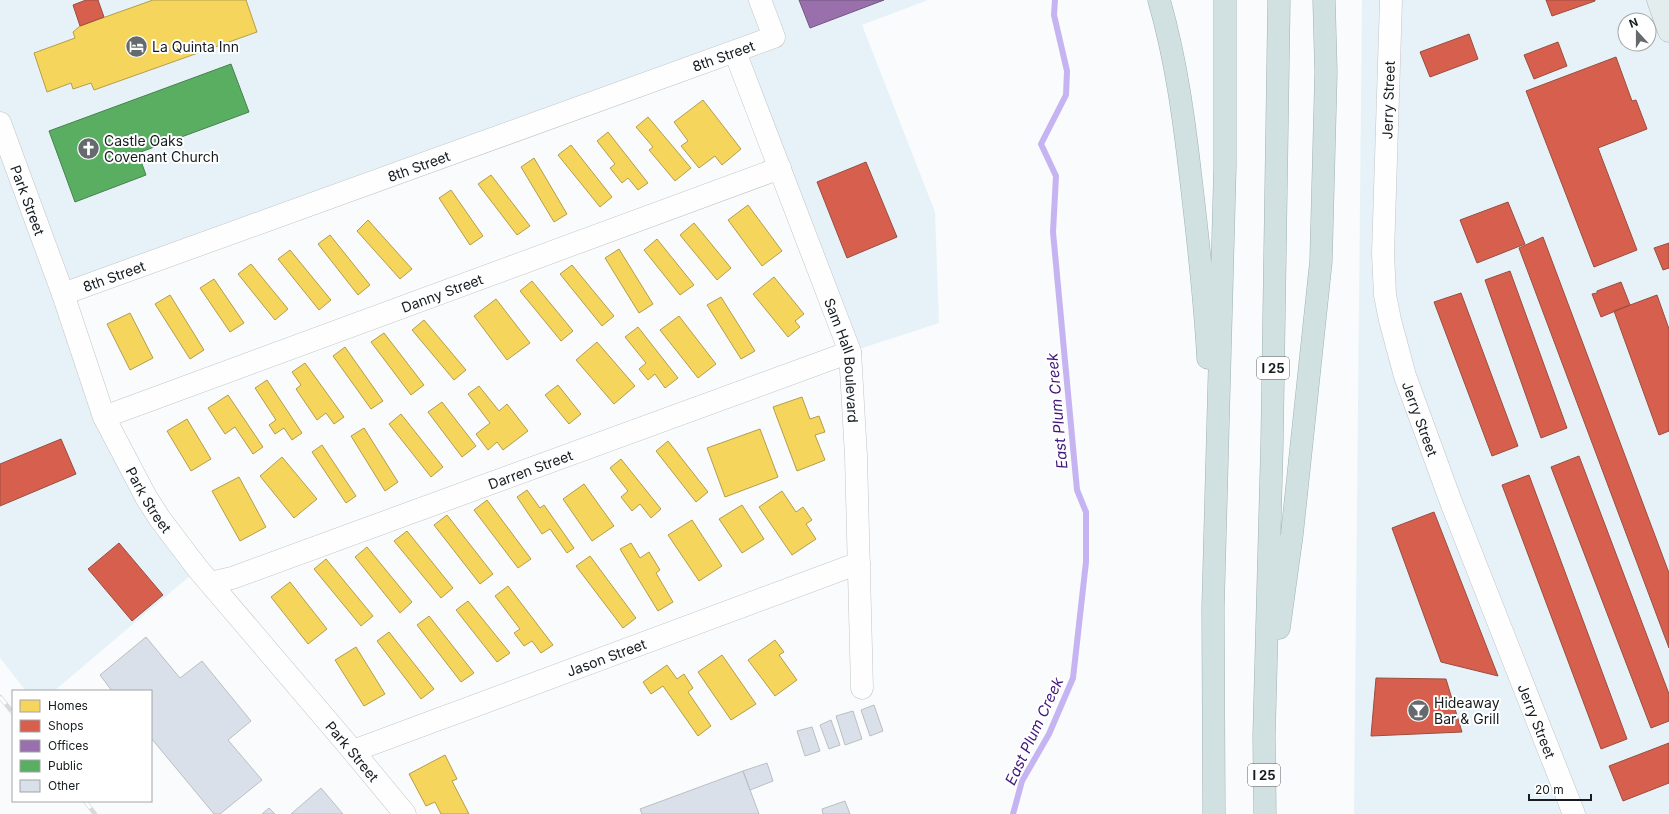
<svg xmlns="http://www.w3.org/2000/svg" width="1669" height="814" font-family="Inter,sans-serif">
<rect width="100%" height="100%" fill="#f9fbfc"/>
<path fill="#e6f2f8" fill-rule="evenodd" d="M 0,0 L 928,0 L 862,25 L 935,212 L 939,323 L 850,352 L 736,52 L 63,294 L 104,417 L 198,569 L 54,691 L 26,691 L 0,658 Z
M 1362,0 L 1669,0 L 1669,814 L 1354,814 ZM 1625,20 L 1649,20 L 1649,44 L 1625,44 Z"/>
<path fill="#f6d55c" stroke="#b39e4a" d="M 153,0 L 246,0 L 257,32 L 94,90 L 91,83 L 73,89 L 71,83 L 47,92 L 34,53 L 75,38 L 73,32 L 80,26 Z
M 703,100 L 741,149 L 722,165 L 715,156 L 699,168 L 681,146 L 688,141 L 674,122 Z
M 648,117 L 691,168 L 675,181 L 649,150 L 653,147 L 636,127 Z
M 608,132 L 648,183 L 638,190 L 628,178 L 622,183 L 610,168 L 615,164 L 597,141 Z
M 571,145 L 612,197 L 600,207 L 558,155 Z
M 534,158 L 567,214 L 554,222 L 521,167 Z
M 491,175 L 530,226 L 517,235 L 478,184 Z
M 451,190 L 483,236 L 470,245 L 439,198 Z
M 748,205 L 782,251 L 762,266 L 728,220 Z
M 368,220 L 412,269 L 400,279 L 357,231 Z
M 694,223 L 731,268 L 717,280 L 680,235 Z
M 330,235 L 370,285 L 358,295 L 318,244 Z
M 657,239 L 694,285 L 680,295 L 644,250 Z
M 619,249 L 653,304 L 639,313 L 605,258 Z
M 290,250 L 331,300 L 319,310 L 278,259 Z
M 251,264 L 288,309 L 275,320 L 238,274 Z
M 572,265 L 614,316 L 602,326 L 560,274 Z
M 774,277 L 804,314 L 795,321 L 800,327 L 788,337 L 753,294 Z
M 214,279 L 244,323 L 230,332 L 200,288 Z
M 532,281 L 573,331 L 561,341 L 520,291 Z
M 170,295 L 204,350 L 190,359 L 155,304 Z
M 721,297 L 755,351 L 741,359 L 707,305 Z
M 496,299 L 530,343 L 507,360 L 474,316 Z
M 130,313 L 153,358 L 130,370 L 107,324 Z
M 679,316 L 716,364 L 698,378 L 660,330 Z
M 424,320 L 466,370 L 454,380 L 412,330 Z
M 638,327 L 678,378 L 665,388 L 655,374 L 648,380 L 639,369 L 646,363 L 625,337 Z
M 384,333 L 424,385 L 411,395 L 371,342 Z
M 597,342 L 635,386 L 614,404 L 576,360 Z
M 345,347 L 383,401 L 371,409 L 333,356 Z
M 305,363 L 344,417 L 334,424 L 326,413 L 317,420 L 296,389 L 301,385 L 292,372 Z
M 267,380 L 302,433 L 292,440 L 284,428 L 275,434 L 269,425 L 276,420 L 255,388 Z
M 558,385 L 581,414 L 569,424 L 545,395 Z
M 479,386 L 499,411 L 507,404 L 528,431 L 503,450 L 497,442 L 488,450 L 476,434 L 490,423 L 468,394 Z
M 228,395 L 263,447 L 253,454 L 235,427 L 225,434 L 208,408 Z
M 802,397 L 810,419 L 819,416 L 825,432 L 815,435 L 825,460 L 797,471 L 773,407 Z
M 442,402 L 476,446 L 462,457 L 428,412 Z
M 401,414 L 443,467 L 431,477 L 389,424 Z
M 187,419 L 211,459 L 191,471 L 167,431 Z
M 364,428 L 398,482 L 385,491 L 351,436 Z
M 760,429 L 778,477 L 725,497 L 707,448 Z
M 668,441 L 708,492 L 696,502 L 656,451 Z
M 322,445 L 356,496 L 346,503 L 312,452 Z
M 282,457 L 317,499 L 294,518 L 260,476 Z
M 621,459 L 661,509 L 651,518 L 640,504 L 632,511 L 621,497 L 628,491 L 610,468 Z
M 239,477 L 266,527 L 240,541 L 212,491 Z
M 584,484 L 614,526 L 592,541 L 563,499 Z
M 527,490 L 540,508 L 544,505 L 574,548 L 567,553 L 550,529 L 542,534 L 517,497 Z
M 782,491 L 796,512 L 803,507 L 812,520 L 806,524 L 816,539 L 792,555 L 759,507 Z
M 487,500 L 531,559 L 518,568 L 474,510 Z
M 742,505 L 764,539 L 742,553 L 719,519 Z
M 447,515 L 493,574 L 480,584 L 434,525 Z
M 692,520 L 722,566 L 699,581 L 668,535 Z
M 407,531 L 453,588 L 441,598 L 394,541 Z
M 631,543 L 640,558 L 649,552 L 660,570 L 656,573 L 673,602 L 658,611 L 620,549 Z
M 367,547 L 412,602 L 400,613 L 355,557 Z
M 590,556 L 636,618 L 623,628 L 576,566 Z
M 326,559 L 373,616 L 361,626 L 314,569 Z
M 290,582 L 327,629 L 308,644 L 271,597 Z
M 508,586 L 553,645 L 541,653 L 532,641 L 524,646 L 514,633 L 520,629 L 495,596 Z
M 468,601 L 510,653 L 497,662 L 456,610 Z
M 429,616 L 474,673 L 461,682 L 417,625 Z
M 389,632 L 434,689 L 421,699 L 377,641 Z
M 775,640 L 784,652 L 779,655 L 797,680 L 775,696 L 748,660 Z
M 356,647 L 385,694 L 364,706 L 335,660 Z
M 722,655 L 756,704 L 731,720 L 698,672 Z
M 667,665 L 677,679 L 684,674 L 693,688 L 688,692 L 711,726 L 698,736 L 663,686 L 651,694 L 643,682 Z
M 445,755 L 457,779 L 452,781 L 469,814 L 441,814 L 435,802 L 426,806 L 409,774 Z"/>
<path fill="#d6604d" stroke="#9c4c3f" d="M 86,0 L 98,0 L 104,17 L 80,26 L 73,5 Z
M 1546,0 L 1595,0 L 1595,1 L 1552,16 Z
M 1469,34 L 1478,59 L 1430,77 L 1420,52 Z
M 1558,42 L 1567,66 L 1534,79 L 1524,55 Z
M 1616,57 L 1632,101 L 1636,100 L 1647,129 L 1598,148 L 1637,250 L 1594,267 L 1526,91 Z
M 866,162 L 897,237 L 847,258 L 817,182 Z
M 1508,202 L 1525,244 L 1477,263 L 1460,220 Z
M 1543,237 L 1669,573 L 1669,648 L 1519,248 Z
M 1669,243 L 1669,268 L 1663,270 L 1654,248 Z
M 1510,271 L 1567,428 L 1541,438 L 1485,280 Z
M 1621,282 L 1630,305 L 1601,317 L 1592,294 L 1597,293 L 1597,291 Z
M 1461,293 L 1518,446 L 1492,456 L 1434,302 Z
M 1657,295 L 1669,329 L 1669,431 L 1659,435 L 1614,311 Z
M 61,439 L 76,474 L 0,506 L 0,464 Z
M 1579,456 L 1669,694 L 1669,721 L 1651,728 L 1551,467 Z
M 1529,475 L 1627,739 L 1601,749 L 1502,485 Z
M 1434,512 L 1498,676 L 1441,662 L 1392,528 Z
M 119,543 L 163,595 L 132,621 L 88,569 Z
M 1376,678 L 1446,679 L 1462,732 L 1371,736 Z
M 1669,743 L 1669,783 L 1623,801 L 1609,766 Z"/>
<path fill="#9970ab" stroke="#725781" d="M 799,0 L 884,0 L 810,28 Z"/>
<path fill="#5aae61" stroke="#46824d" d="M 231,64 L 249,112 L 138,153 L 146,175 L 75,202 L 49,131 Z"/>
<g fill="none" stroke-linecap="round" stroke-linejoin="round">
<path stroke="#c5b4f1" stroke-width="6" d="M 1013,814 L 1022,781 L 1049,734 L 1073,678 L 1086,562 L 1086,512 L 1077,490 L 1053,232 L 1056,176 L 1041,144 L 1066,95 L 1067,71 L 1054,15 L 1055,0"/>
</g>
<path fill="#dae0ea" stroke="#bcbec2" d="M 146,637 L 180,678 L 202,661 L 251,721 L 228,740 L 262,780 L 220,814 L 214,814 L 151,738 L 151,691 L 112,691 L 100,675 Z
M 874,705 L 883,731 L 870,736 L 861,710 Z
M 853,711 L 862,739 L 845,745 L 836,716 Z
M 831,720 L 840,745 L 829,749 L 820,725 Z
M 812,727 L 820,751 L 805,756 L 797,731 Z
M 767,763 L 773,781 L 750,790 L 743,771 Z
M 743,771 L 759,814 L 642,814 L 640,809 Z
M 321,788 L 343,814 L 291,814 Z
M 845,801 L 850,814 L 823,814 L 822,809 Z
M 269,808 L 275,814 L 262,814 Z"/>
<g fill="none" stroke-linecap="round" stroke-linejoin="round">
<defs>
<g id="minor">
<path id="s1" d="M 1391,0 L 1383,254 L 1385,295 L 1390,320 L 1405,376 L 1451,502 L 1574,814"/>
<path id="s2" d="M 735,52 L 850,352 L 856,456 L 862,688"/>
<path id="s3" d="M 0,123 L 63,294 L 104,417 L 146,497 L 160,519 L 198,569 L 353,751 L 405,814"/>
<path id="s4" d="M 63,294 L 774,37 L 760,0"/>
<path id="s5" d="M 104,417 L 780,168"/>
<path id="s6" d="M 210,583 L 232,578 L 850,352"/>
<path id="s7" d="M 353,751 L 859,563"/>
</g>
<path id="major" d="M 1658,0 L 1669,31"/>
<path id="highway" d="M 1159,0 C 1176,59 1184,119 1191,180 C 1198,239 1205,298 1208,358
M 1279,628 L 1292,534 L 1321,261 L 1326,72 L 1324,0
M 1214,814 L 1213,608 L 1225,166 L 1225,0
M 1265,814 L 1264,736 L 1272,443 L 1279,0"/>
</defs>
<use href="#minor" stroke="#c1c5c7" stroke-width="23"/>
<use href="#major" stroke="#a0b2b3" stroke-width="23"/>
<use href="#highway" stroke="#a0b2b3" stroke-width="23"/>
<use href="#minor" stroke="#fefeff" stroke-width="22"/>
<use href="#major" stroke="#e3edee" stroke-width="22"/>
<use href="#highway" stroke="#d1e1e2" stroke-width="22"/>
<defs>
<path id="rail" d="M 0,697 L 13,713
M 85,801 L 95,814"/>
</defs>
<use href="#rail" stroke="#d9dada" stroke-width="4.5"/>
<use href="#rail" stroke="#fff" stroke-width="3" stroke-dasharray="9" stroke-linecap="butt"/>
</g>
<defs>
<symbol id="hotel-disc" viewBox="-11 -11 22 22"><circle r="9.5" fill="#656a6c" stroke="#fff"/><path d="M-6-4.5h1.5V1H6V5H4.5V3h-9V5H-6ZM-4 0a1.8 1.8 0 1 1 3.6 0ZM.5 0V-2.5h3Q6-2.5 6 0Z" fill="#fff"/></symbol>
<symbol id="church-disc" viewBox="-11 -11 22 22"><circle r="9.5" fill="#656a6c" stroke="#fff"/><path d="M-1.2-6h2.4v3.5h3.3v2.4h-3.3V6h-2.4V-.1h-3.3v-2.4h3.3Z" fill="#fff"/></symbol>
<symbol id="bar-disc" viewBox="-11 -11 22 22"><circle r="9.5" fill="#656a6c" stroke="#fff"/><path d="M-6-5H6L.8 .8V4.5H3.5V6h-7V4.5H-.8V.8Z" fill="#fff"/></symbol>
</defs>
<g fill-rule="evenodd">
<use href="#hotel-disc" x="124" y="34" width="25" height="25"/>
<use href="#church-disc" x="76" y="136" width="25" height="25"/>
<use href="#bar-disc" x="1406" y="698" width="25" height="25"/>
</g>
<g text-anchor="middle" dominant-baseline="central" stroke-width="4" stroke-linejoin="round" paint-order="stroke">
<g fill="#fff" stroke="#5c6062" stroke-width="1">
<rect x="1257" y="357" width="32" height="22" rx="3"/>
<rect x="1248" y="764" width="32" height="22" rx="3"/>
</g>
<g font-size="13" font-weight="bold" fill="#161c1f">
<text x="1273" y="368">I 25</text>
<text x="1264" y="775">I 25</text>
</g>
<g font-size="14" fill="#161c1f" stroke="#fff" text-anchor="start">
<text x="152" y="46">La Quinta Inn</text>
<text x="104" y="140">Castle Oaks<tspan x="104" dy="16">Covenant Church</tspan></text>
<text x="1434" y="702">Hideaway<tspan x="1434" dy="16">Bar &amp; Grill</tspan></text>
</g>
<g font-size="14" fill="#161c1f" stroke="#fff">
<text stroke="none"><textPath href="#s4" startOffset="702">8th Street</textPath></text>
<text transform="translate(1388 100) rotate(-88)">Jerry Street</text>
<text stroke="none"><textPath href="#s4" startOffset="378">8th Street</textPath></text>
<text stroke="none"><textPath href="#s3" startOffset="82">Park Street</textPath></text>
<text stroke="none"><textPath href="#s4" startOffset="54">8th Street</textPath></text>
<text stroke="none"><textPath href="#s5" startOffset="360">Danny Street</textPath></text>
<text stroke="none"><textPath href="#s2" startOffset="328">Sam Hall Boulevard</textPath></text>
<text stroke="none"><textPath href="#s1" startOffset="424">Jerry Street</textPath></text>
<text stroke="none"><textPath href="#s6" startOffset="340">Darren Street</textPath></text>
<text stroke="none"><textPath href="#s3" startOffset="406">Park Street</textPath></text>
<text stroke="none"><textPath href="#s7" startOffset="270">Jason Street</textPath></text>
<text stroke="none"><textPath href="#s1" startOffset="748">Jerry Street</textPath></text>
<text stroke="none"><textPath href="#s3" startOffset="730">Park Street</textPath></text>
</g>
<g font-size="15" font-style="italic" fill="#43167c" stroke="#fff">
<text transform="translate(1057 411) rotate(-95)">East Plum Creek</text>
<text transform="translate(1034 731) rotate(-65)">East Plum Creek</text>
</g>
</g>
<rect x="12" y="690" width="140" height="112" fill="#ffffff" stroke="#a2a4a5"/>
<rect x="20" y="700" width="20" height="12" fill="#f6d55c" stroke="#a2a4a5"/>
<text x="48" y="710" font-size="12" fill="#161c1f">Homes</text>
<rect x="20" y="720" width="20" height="12" fill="#d6604d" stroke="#a2a4a5"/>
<text x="48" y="730" font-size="12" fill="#161c1f">Shops</text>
<rect x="20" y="740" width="20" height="12" fill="#9970ab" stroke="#a2a4a5"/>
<text x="48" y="750" font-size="12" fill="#161c1f">Offices</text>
<rect x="20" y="760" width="20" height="12" fill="#5aae61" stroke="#a2a4a5"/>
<text x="48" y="770" font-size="12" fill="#161c1f">Public</text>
<rect x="20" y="780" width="20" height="12" fill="#dae0ea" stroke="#a2a4a5"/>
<text x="48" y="790" font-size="12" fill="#161c1f">Other</text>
<g transform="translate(1637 32) rotate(339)"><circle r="19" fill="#ffffff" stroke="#a2a4a5"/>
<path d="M0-3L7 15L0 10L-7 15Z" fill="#656a6c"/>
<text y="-6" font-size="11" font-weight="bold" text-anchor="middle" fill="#161c1f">N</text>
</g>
<path d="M1529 794v6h62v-6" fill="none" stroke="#161c1f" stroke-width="2"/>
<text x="1535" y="794" font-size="12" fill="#161c1f" stroke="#ffffff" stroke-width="3" paint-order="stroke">20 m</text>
</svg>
